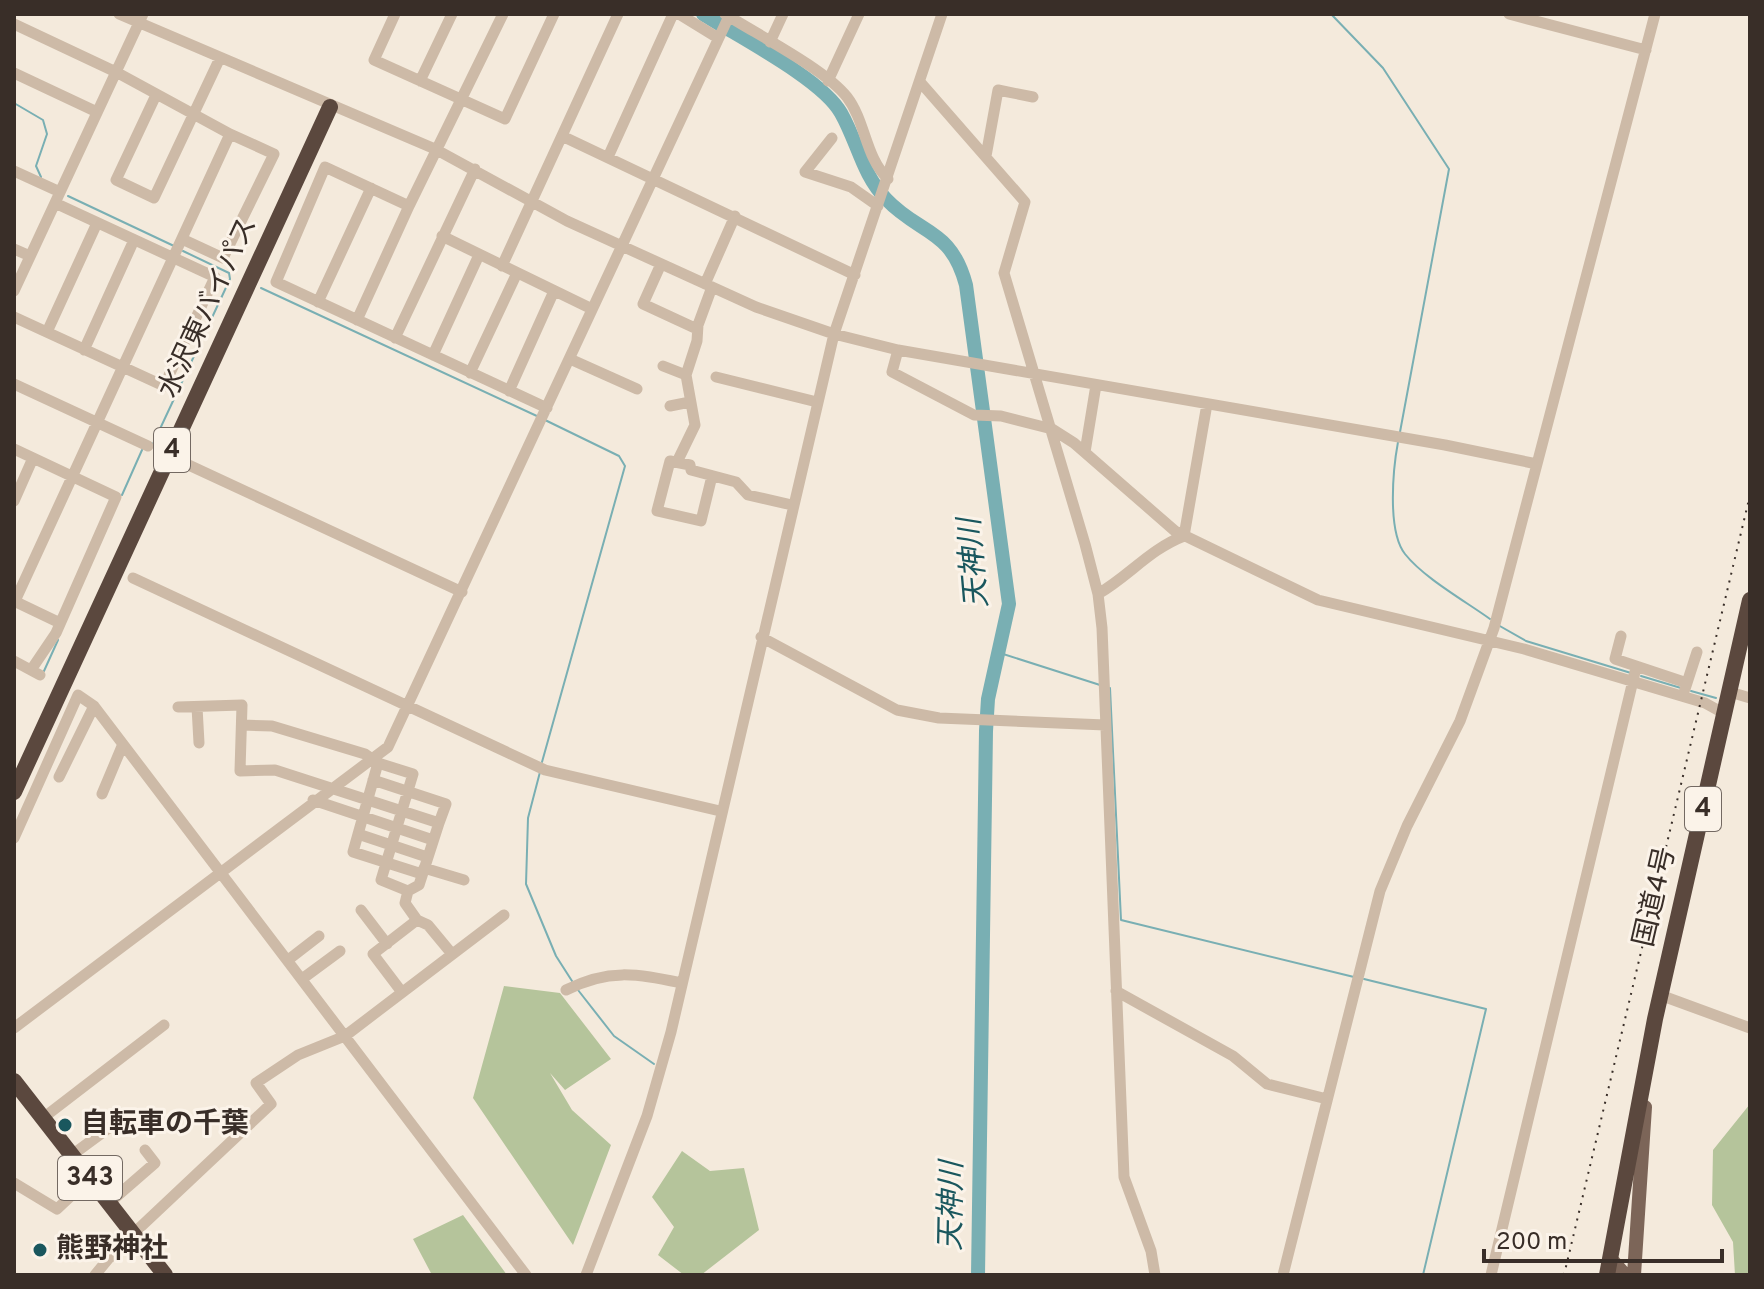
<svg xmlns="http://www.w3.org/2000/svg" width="1764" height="1289" font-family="Overpass,'Noto Sans JP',sans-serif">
<rect width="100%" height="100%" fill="#f4eadc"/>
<path fill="#b5c49b" d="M 504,986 L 560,993 L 611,1059 L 565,1090 L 550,1073 L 572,1110 L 611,1145 L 573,1245 L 473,1098 Z
M 1750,1104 L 1750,1275 L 1735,1275 L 1733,1242 L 1712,1205 L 1713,1150 Z
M 682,1151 L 710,1171 L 744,1168 L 759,1230 L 701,1275 L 684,1275 L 658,1255 L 674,1227 L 652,1197 Z
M 463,1215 L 507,1275 L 432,1275 L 413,1239 Z"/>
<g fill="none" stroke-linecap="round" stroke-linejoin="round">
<path stroke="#79afb3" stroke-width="2" d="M 1331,14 L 1383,68 L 1449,169 L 1400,432
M 14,103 L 43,120 L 47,134 L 36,166 L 41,177
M 68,196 L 174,246
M 261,288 L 539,417
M 1398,442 C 1393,469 1387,531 1405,554 C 1424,578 1465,601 1490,619
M 152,446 L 230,279 L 229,273 L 183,251
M 122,495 L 142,450
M 1498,625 L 1526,641 L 1631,673
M 1000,653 L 1100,685
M 44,671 L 58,640
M 1641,676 L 1681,688
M 1110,688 L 1121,920 L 1354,977
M 1691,691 L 1716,698
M 542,762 L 625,466 L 619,456 L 545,420
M 540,772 L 528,818 L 526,884 L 556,956 L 572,981
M 1364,979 L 1486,1009 L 1423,1275
M 578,990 L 614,1036 L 654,1064"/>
<path stroke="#79afb3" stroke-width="14" d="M 703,14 C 739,37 822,79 841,113 C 858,143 862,174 886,199 C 920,235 951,228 966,285 L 1009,604 L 988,699 L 986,731 L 978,1275"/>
<path stroke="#cdbaa7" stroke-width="11" d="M 119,14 L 435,149 L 567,221 L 756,307 L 834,334 L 898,350 L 1445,445 L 1537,464
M 395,14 L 374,60 L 505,119 L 554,14
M 503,14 L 409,206 L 325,167 L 276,282 L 547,408
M 679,14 L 718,38
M 725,14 C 758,35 825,69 847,97 C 866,122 865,157 888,179
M 1509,14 L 1646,50
M 14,24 L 116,72 L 230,134 L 15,601
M 770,42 L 783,14
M 14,73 L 97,112
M 420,81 L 452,14
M 828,81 L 859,14
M 921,83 L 1025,202 L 1004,273 L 1085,544 L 1098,594 L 1102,628 L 1124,1177 L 1151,1251 L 1155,1275
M 156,95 L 116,180 L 154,198 L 219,60
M 562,136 L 855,275
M 832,138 L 805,172 L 851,187 L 878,206
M 986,156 L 998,90 L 1033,97
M 608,157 L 673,14
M 14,171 L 60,192
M 442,236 L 592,309
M 182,239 L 223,258 L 274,154 L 230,134
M 14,249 L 30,256
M 661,264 L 643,304 L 697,329
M 502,266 L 618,14
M 705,284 L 735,216
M 14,291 L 143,14
M 318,302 L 371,188
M 14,317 L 164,386 L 215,277 L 55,203
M 357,320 L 409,206
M 47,332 L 97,223
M 395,338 L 475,169
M 84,350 L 134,240
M 898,350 L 892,372 L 974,415 L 1001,416 L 1052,429 L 1074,443 L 1175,531 L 1318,600 L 1524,649 L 1705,703 L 1725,714
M 433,355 L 479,255
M 570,359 L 637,389
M 663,366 L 686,375
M 470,373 L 517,273
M 716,377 L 817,402
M 14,384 L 148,446
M 509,391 L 554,291
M 670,406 L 690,402
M 14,449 L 116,497 L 56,633 L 31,670
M 1085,452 L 1096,385
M 180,461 L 462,592
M 677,462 L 695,425 L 686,375 L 697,341 L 698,325 L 712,287
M 712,476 L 701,521 L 657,511 L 670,461 L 690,465 L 691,470 L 736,482 L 748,495 L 792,505
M 14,501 L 33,458
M 1184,536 L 1207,404
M 133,578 L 545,770 L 720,811
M 1098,594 C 1129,576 1150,549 1184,536
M 14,601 L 60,623
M 1621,636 L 1615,659 L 1687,683
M 761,637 L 897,710 L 939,718 L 1105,725
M 14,661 L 40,675
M 1685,689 L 1697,652
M 1730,692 L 1750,698
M 178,707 L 242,705 L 240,771 L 275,770 L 439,823 L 419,885 L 408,891 L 405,903 L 417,920 L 428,925 L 452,954
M 197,707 L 199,743
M 242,725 L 272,726 L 365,754 L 378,763 L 353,852 L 422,874
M 378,763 L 413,774 L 381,880 L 408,891
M 59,777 L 94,706
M 373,780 L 446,804 L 439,823
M 102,794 L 123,744
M 313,800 L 433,840
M 358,834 L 427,857
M 14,838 L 78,695 L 94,706 L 526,1275
M 424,868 L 464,880
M 361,910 L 387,944
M 288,960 L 319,936
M 302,979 L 340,951
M 566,990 C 609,968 637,974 682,983
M 401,991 L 373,954 L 417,920
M 1116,991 L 1233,1056 L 1267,1084 L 1327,1099
M 1660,995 L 1750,1028
M 14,1028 L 388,747 L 730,14
M 43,1118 L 164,1025
M 72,1155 L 125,1116
M 14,1183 L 57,1209 L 90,1178
M 109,1203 L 155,1163 L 145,1150
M 133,1234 L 271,1104 L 256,1083 L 298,1055 L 345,1036 L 504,915
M 95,1275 L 109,1258 L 136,1238
M 586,1275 L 647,1116 L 671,1032 L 834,334 L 942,14
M 1283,1275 L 1380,891 L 1407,826 L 1460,721 L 1494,628 L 1655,14
M 1491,1275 L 1636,668"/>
<path stroke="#7c6558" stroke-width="14" d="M 1610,1258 L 1625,1275
M 1634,1275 L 1645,1107"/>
<path stroke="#5b483e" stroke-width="16" d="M 14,792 L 330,107
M 14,1081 L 165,1275
M 1607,1275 L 1655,1019 L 1750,600"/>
<path stroke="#392e28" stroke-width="2" stroke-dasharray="2 6" stroke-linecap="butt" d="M 1564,1275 L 1750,495"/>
</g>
<g fill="#1a575e" stroke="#fbf3e9" stroke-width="3">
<circle cx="65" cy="1125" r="8"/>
<circle cx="40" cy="1250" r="8"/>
</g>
<g text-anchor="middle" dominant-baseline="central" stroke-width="6" stroke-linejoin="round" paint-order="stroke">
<g fill="#fbf3e9" stroke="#736962" stroke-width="2">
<rect x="154" y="428" width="36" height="44" rx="6"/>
<rect x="1685" y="787" width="36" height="44" rx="6"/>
<rect x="58" y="1156" width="64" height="44" rx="6"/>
</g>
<g font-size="26" font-weight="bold" fill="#392e28">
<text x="172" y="450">4</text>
<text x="1703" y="809">4</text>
<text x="90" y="1178">343</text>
</g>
<g font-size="28" fill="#392e28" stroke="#fbf3e9">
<text transform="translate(209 308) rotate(-65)">水沢東バイパス</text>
<text transform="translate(1656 897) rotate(-77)">国道4号</text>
</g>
<g font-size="28" font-weight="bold" fill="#392e28" stroke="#fbf3e9" text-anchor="start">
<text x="81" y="1125">自転車の千葉</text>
<text x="56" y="1250">熊野神社</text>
</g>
<g font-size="30" font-style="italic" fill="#1a575e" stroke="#fbf3e9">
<text transform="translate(975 563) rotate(-95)">天神川</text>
<text transform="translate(953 1206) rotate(-89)">天神川</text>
</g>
</g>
<rect width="1764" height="1289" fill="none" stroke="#392e28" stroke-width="32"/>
<path d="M1484 1249v12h238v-12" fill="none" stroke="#392e28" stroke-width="4"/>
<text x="1496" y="1249" font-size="24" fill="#392e28" stroke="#fbf3e9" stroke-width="6" paint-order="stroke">200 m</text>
</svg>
